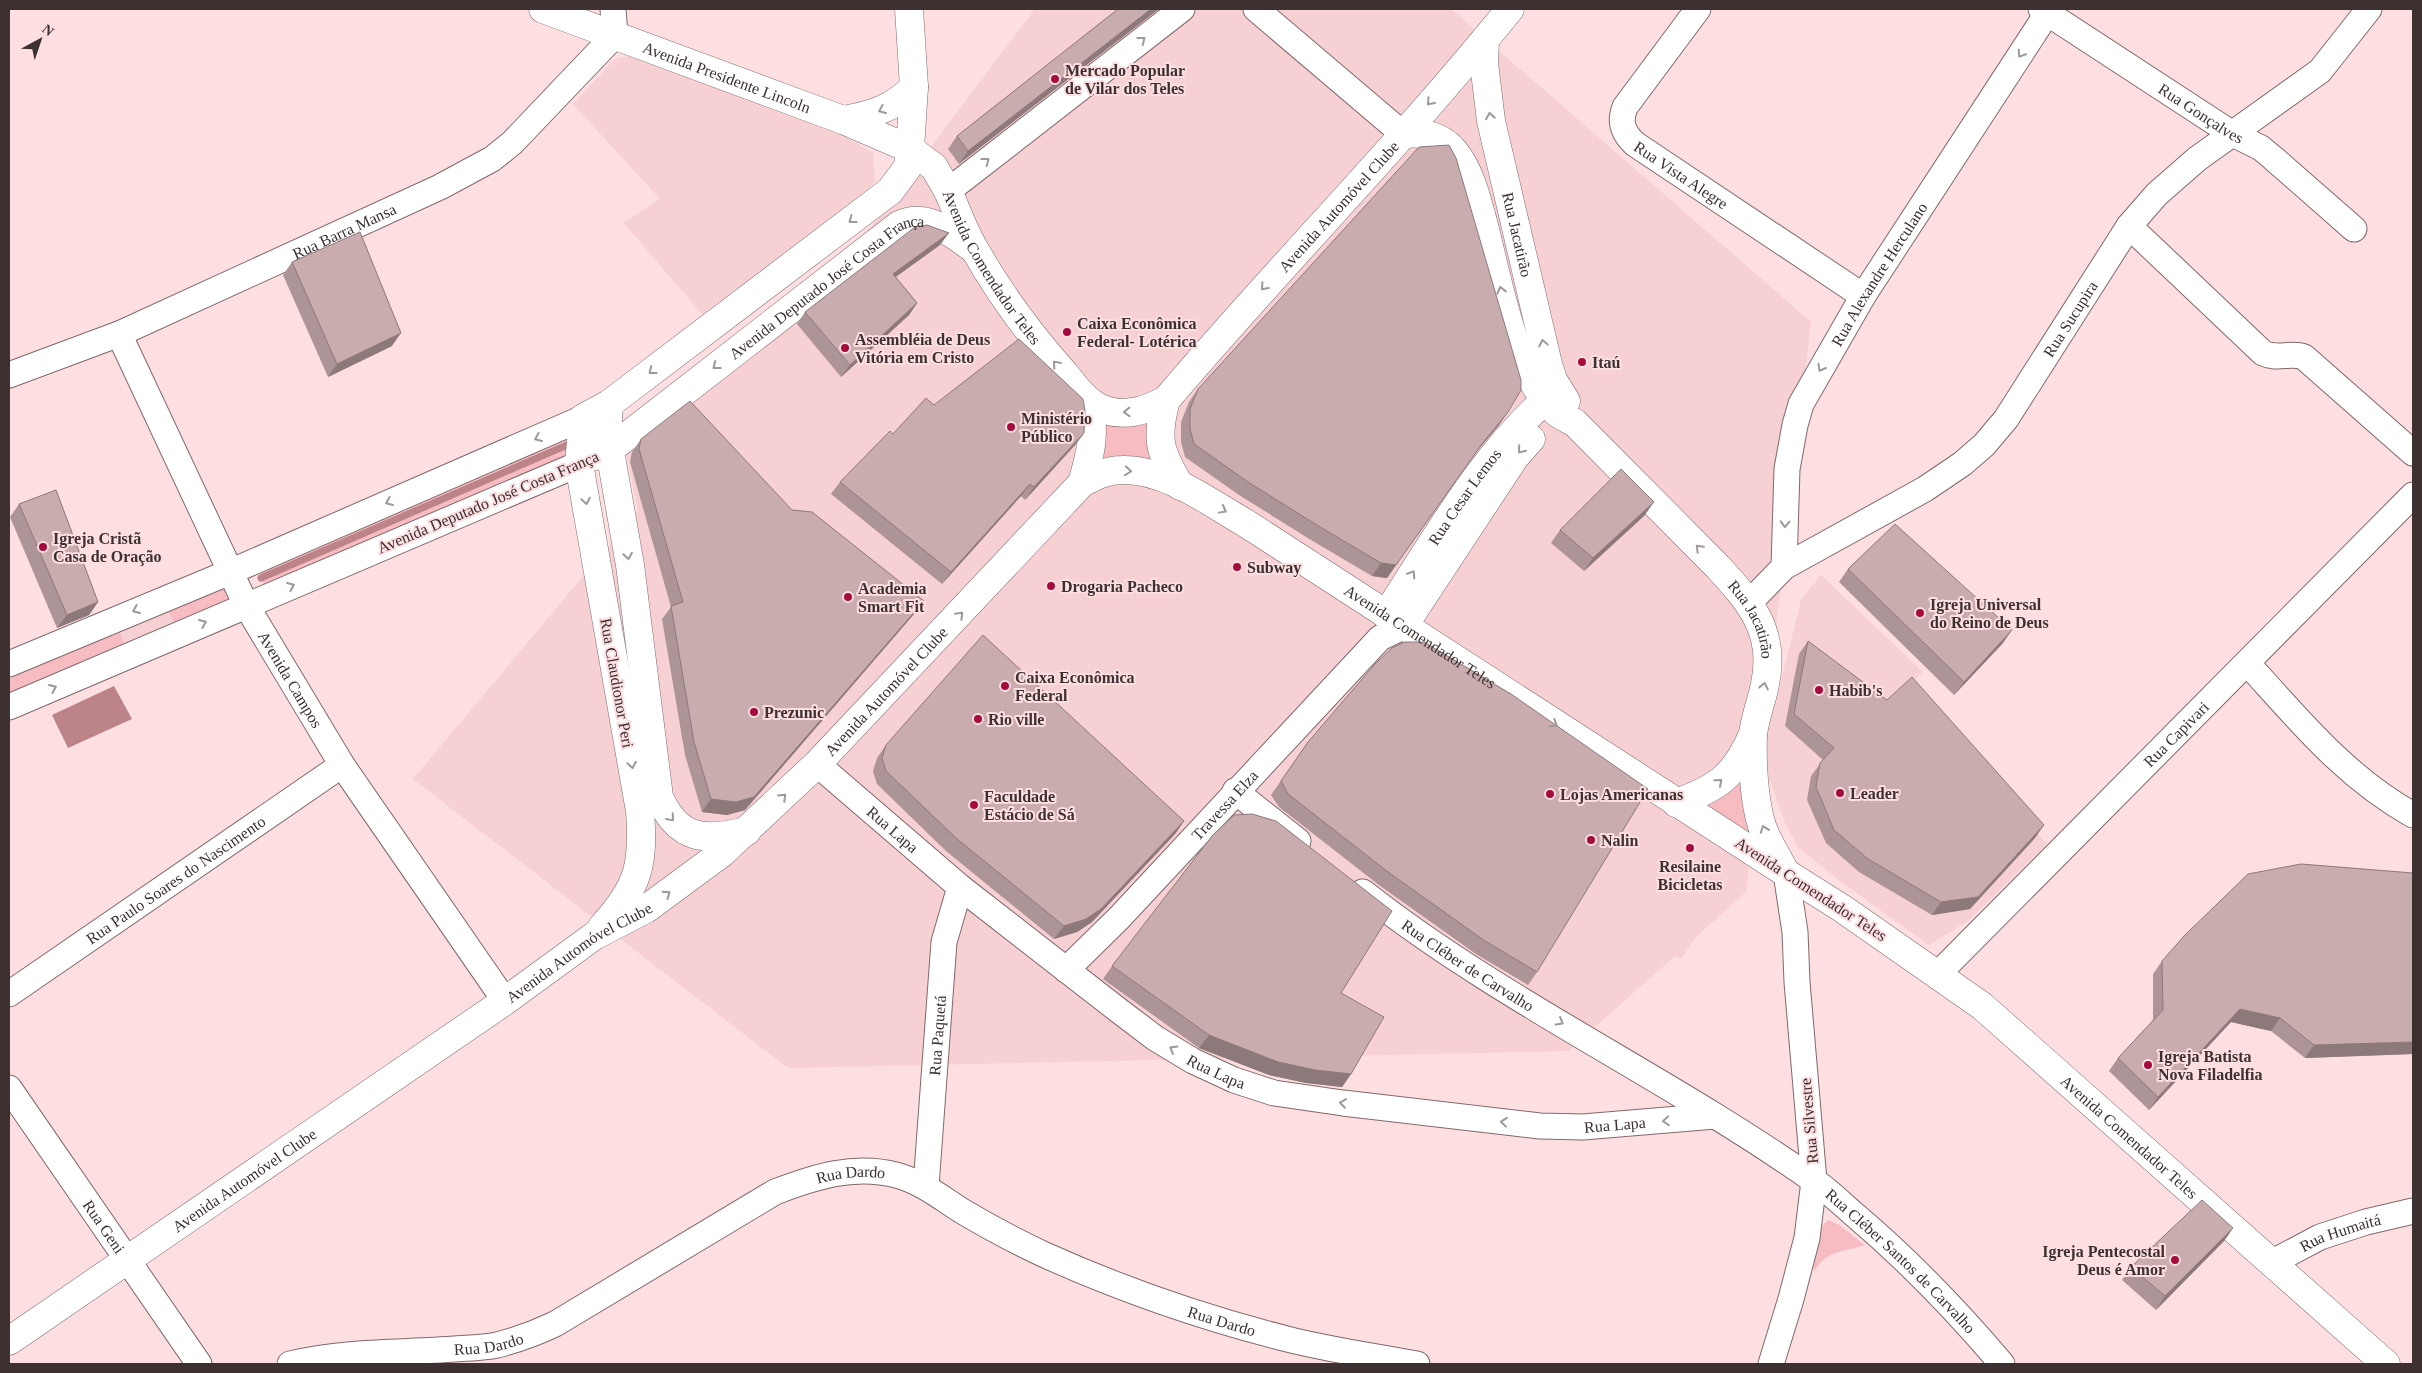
<svg xmlns="http://www.w3.org/2000/svg" width="2422" height="1373" font-family="'Times New Roman',serif">
<rect width="100%" height="100%" fill="#fddfe1"/>
<path fill="#f6d0d3" d="M 1035,9 L 1451,9 L 1811,322 L 1765,725 L 1779,689 L 1801,600 L 1821,575 L 1923,672 L 1906,687 L 2047,844 L 1968,921 L 1929,945 L 1841,882 L 1798,847 L 1785,823 L 1769,778 L 1765,754 L 1764,733 L 1746,892 L 1695,938 L 1681,959 L 1675,956 L 1568,1051 L 788,1068 L 413,779 L 638,511 L 626,453 L 834,276 Z
M 634,55 L 788,116 L 838,132 L 873,153 L 875,181 L 867,191 L 702,314 L 624,223 L 660,199 L 573,104 L 615,59 Z
M 166,605 L 178,632 L 130,655 L 117,627 Z"/>
<path fill="#f6bcc2" d="M 1098,419 C 1119,426 1134,429 1155,420 L 1161,465 L 1099,471 Z
M 569,432 L 573,440 L 261,577 L 256,567 Z
M 575,442 L 578,450 L 266,591 L 262,580 Z
M 223,576 L 237,603 L 178,632 L 166,605 Z
M 117,627 L 130,655 L 9,708 L 9,674 Z
M 1746,763 L 1759,839 L 1702,804 Z
M 1828,1220 L 1838,1224 L 1865,1245 C 1842,1253 1830,1248 1814,1271 C 1811,1256 1815,1230 1828,1220 Z"/>
<path fill="#bc8389" d="M 114,686 L 132,719 L 68,748 L 52,715 Z"/>
<g fill="none" stroke-linecap="round" stroke-linejoin="round">
<path stroke="#bc8389" stroke-width="7" d="M 261,578 L 574,442"/>
<defs>
<g id="street">
<path d="M 1256,9 L 1403,134"/>
<path id="s1" d="M 1698,9 L 1625,107 C 1619,122 1623,133 1635,144 L 1863,296"/>
<path id="s2" d="M 2041,9 L 2231,133 L 2261,148 L 2273,158 L 2354,229"/>
<path d="M 948,191 L 1182,9"/>
<path d="M 2129,226 L 2263,353 C 2277,360 2290,352 2304,357 L 2413,453"/>
<path id="s3" d="M 119,334 L 246,605 L 342,765 L 505,1001"/>
<path id="s4" d="M 9,375 L 119,334 L 440,187 L 492,159 L 512,143 L 615,35 L 613,9"/>
<path id="s5" d="M 1784,567 L 1787,469 L 1795,425 L 1801,404 L 1863,296 L 2050,9"/>
<path id="s6" d="M 1749,603 L 1784,567 L 1925,489 L 1962,464 L 1984,445 L 2006,419 L 2129,226 L 2157,194 L 2197,159 L 2320,71 L 2369,9"/>
<path d="M 9,664 L 230,572 L 583,418"/>
<path d="M 2248,664 C 2300,721 2345,777 2413,815"/>
<path d="M 9,707 L 579,464"/>
<path id="s7" d="M 817,764 L 960,887 L 1122,1013 L 1155,1038 L 1193,1061 L 1234,1080 L 1274,1093 L 1343,1103 L 1540,1126 L 1583,1127 L 1715,1116"/>
<path d="M 1235,791 L 1298,841"/>
<path id="s8" d="M 1363,892 C 1503,1002 1667,1077 1813,1180 C 1828,1190 1842,1204 1856,1216 C 1909,1261 1957,1311 2002,1364"/>
<path id="s9" d="M 1066,970 L 1119,918 L 1380,638 L 1403,627"/>
<path id="s10" d="M 1938,974 L 2413,495"/>
<path id="s11" d="M 9,994 L 342,765"/>
<path id="s12" d="M 9,1088 L 199,1364"/>
<path id="s13" d="M 926,1186 L 944,942 L 960,887"/>
<path id="s14" d="M 2271,1263 L 2320,1237 L 2366,1222 L 2413,1211"/>
<path id="s15" d="M 290,1364 C 343,1351 400,1353 455,1349 C 468,1348 483,1348 497,1345 C 517,1340 536,1333 555,1324 L 775,1192 C 814,1177 854,1164 896,1175 C 922,1182 940,1197 962,1211 C 989,1227 1017,1242 1045,1255 C 1123,1290 1204,1318 1287,1339 C 1330,1350 1374,1356 1417,1364"/>
<path d="M 1771,1364 L 1791,1299 L 1807,1238 L 1814,1181 L 1797,982 L 1795,932 L 1786,873"/>
</g>
<g id="secondary">
<path id="s16" d="M 543,9 L 843,120 L 910,149 L 934,167 L 948,191"/>
<path d="M 843,120 C 872,115 894,108 914,87"/>
<path d="M 890,191 L 908,167 L 910,149 L 914,87 L 909,9"/>
<path id="s17" d="M 1786,873 L 1843,909 L 1982,1006 L 2386,1364"/>
</g>
<g id="primary">
<path id="s18" d="M 1485,40 L 1484,63 L 1491,121 L 1548,364 L 1553,380 L 1566,401"/>
<path id="s19" d="M 1403,134 C 1421,132 1441,135 1454,151 C 1469,169 1476,195 1482,218 C 1498,276 1510,367 1555,411 C 1560,416 1568,419 1575,423 L 1718,567 C 1751,603 1776,632 1765,684 C 1762,701 1754,719 1753,736 C 1752,762 1754,801 1762,826 C 1767,841 1777,856 1784,870"/>
<path id="s20" d="M 948,191 C 957,211 964,232 975,250 C 1000,294 1031,336 1065,374 C 1075,386 1085,401 1100,408 C 1123,418 1145,411 1166,400 C 1278,268 1401,144 1510,9"/>
<path d="M 1166,400 C 1155,440 1160,452 1180,486"/>
<path d="M 609,404 L 607,434 L 630,565 L 659,797 C 679,841 704,841 747,831"/>
<path id="s21" d="M 596,456 L 609,450 L 899,225 C 927,211 952,234 974,249"/>
<path d="M 1082,483 C 1091,453 1096,432 1088,400"/>
<path id="s22" d="M 1386,615 C 1437,537 1485,449 1558,389"/>
<path d="M 1403,627 L 1515,457 L 1531,439"/>
<path d="M 1676,803 C 1718,788 1735,776 1753,734"/>
<path d="M 602,927 C 639,887 644,864 640,811 L 579,464 L 583,418 L 609,404 L 890,191"/>
<path id="s23" d="M 9,1341 L 505,1001 L 594,936 L 646,909 L 722,853 L 817,764 L 1082,483 C 1095,476 1107,470 1122,470 C 1167,469 1210,503 1247,524 L 1786,873"/>
</g>
</defs>
<use href="#street" stroke="#82686a" stroke-width="27"/>
<use href="#secondary" stroke="#82686a" stroke-width="29"/>
<use href="#primary" stroke="#82686a" stroke-width="29"/>
<use href="#street" stroke="#fff" stroke-width="25"/>
<use href="#secondary" stroke="#fff" stroke-width="28"/>
<use href="#primary" stroke="#fff" stroke-width="28"/>
</g>
<path fill="#ad9496" d="M 1118,9 L 959,164 L 948,149 L 957,136 Z
M 940,245 L 896,277 L 917,303 L 909,315 L 841,377 L 797,324 L 805,312 Z
M 292,262 L 392,346 L 328,377 L 283,275 Z
M 1198,389 L 1499,425 L 1472,457 L 1387,578 L 1372,576 L 1311,540 L 1239,495 L 1185,457 L 1181,442 L 1181,422 L 1189,402 Z
M 934,405 L 1084,433 L 1075,445 L 1025,500 L 1021,496 L 942,584 L 831,494 L 840,482 L 893,434 Z
M 641,439 L 792,510 L 914,614 L 745,810 L 727,815 L 702,812 L 685,755 L 662,619 L 671,607 L 630,462 L 632,452 Z
M 19,504 L 98,602 L 89,615 L 57,628 L 10,517 Z
M 1645,515 L 1584,571 L 1551,543 L 1560,530 Z
M 1848,569 L 2003,643 L 1954,695 L 1839,582 Z
M 1808,641 L 2035,838 L 1970,909 L 1932,915 L 1859,872 L 1826,843 L 1807,800 L 1811,776 L 1823,760 L 1785,726 L 1799,654 Z
M 1308,742 L 1537,972 L 1528,985 L 1476,954 L 1379,885 L 1279,807 L 1271,795 Z
M 886,745 L 1184,821 L 1175,834 L 1092,922 L 1077,932 L 1054,939 L 946,851 L 877,784 L 873,771 L 877,758 Z
M 2162,961 L 2413,1054 L 2305,1058 L 2271,1031 L 2231,1022 L 2149,1110 L 2109,1071 L 2118,1058 L 2153,1020 L 2153,974 Z
M 1112,966 L 1341,993 L 1351,1074 L 1342,1087 L 1306,1083 L 1269,1075 L 1199,1048 L 1103,979 Z
M 2233,1228 L 2224,1241 L 2156,1310 L 2122,1280 L 2131,1267 Z"/>
<path fill="#8d787a" d="M 1151,9 L 1159,9 L 959,164 L 968,151 Z
M 949,233 L 940,245 L 884,285 L 893,274 Z
M 917,303 L 909,315 L 841,377 L 850,365 Z
M 401,333 L 392,346 L 328,377 L 337,364 Z
M 1508,412 L 1499,425 L 1472,457 L 1387,578 L 1372,576 L 1381,563 Z
M 1084,433 L 1075,445 L 1025,500 L 1034,487 Z
M 1030,484 L 1021,496 L 942,584 L 951,572 Z
M 1654,502 L 1645,515 L 1584,571 L 1593,558 Z
M 924,601 L 914,614 L 745,810 L 727,815 L 702,812 L 711,799 Z
M 98,602 L 89,615 L 57,628 L 67,615 Z
M 2012,630 L 2003,643 L 1954,695 L 1964,682 Z
M 1184,821 L 1175,834 L 1092,922 L 1077,932 L 1054,939 L 1064,926 Z
M 2044,825 L 2035,838 L 1970,909 L 1932,915 L 1941,902 Z
M 2240,1009 L 2280,1018 L 2271,1031 L 2231,1022 L 2149,1110 L 2158,1097 Z
M 1209,1035 L 1351,1074 L 1342,1087 L 1306,1083 L 1269,1075 L 1199,1048 Z
M 2413,1042 L 2413,1054 L 2305,1058 L 2314,1045 Z
M 2233,1228 L 2224,1241 L 2156,1310 L 2165,1296 Z"/>
<path fill="#c9acae" stroke="#8d787a" d="M 1118,9 L 1151,9 L 968,151 L 957,136 Z
M 1449,145 L 1456,158 L 1516,363 L 1521,380 L 1521,390 L 1508,412 L 1482,444 L 1396,565 L 1381,563 L 1320,527 L 1248,482 L 1194,444 L 1190,429 L 1190,409 L 1198,389 L 1419,147 Z
M 927,225 L 949,233 L 893,274 L 917,303 L 850,365 L 805,312 L 915,227 Z
M 360,232 L 401,333 L 337,364 L 292,262 Z
M 1019,339 L 1083,399 L 1085,411 L 1084,433 L 1034,487 L 1030,484 L 951,572 L 840,482 L 890,431 L 893,434 L 926,398 L 934,405 Z
M 690,401 L 792,510 L 812,512 L 924,601 L 754,797 L 736,802 L 711,799 L 694,742 L 671,606 L 683,602 L 639,449 L 641,439 Z
M 1621,469 L 1654,502 L 1593,558 L 1560,530 Z
M 56,490 L 98,602 L 67,615 L 19,504 Z
M 1895,524 L 2012,630 L 1964,682 L 1848,569 Z
M 983,635 L 1184,821 L 1101,909 L 1086,919 L 1064,926 L 956,838 L 886,771 L 882,758 L 886,745 Z
M 1808,641 L 1887,700 L 1912,677 L 2044,825 L 1978,897 L 1941,902 L 1868,859 L 1834,830 L 1816,787 L 1820,763 L 1834,748 L 1794,714 Z
M 1405,642 L 1424,642 L 1511,694 L 1648,789 L 1537,972 L 1485,941 L 1388,872 L 1288,794 L 1281,781 L 1308,742 L 1375,664 L 1392,648 Z
M 1252,814 L 1276,821 L 1392,911 L 1341,993 L 1384,1017 L 1351,1074 L 1315,1070 L 1278,1062 L 1209,1035 L 1112,966 L 1212,836 L 1234,815 Z
M 2301,864 L 2413,873 L 2413,1042 L 2314,1045 L 2280,1018 L 2240,1009 L 2158,1097 L 2118,1058 L 2163,1010 L 2162,961 L 2184,936 L 2248,874 Z
M 2202,1200 L 2233,1228 L 2165,1296 L 2131,1267 Z"/>
<defs><path id="oneway-chevron" d="M-2-3.5L2.5 0L-2 3.5" fill="none" stroke-width="1.6" stroke-linecap="round" stroke-linejoin="round" transform="scale(1.25)"/></defs>
<g stroke="#9e9898">
<use href="#oneway-chevron" transform="translate(1142 40) rotate(-38)"/>
<use href="#oneway-chevron" transform="translate(2021 54) rotate(123)"/>
<use href="#oneway-chevron" transform="translate(1430 102) rotate(132)"/>
<use href="#oneway-chevron" transform="translate(882 110) rotate(157)"/>
<use href="#oneway-chevron" transform="translate(1490 116) rotate(-99)"/>
<use href="#oneway-chevron" transform="translate(986 161) rotate(-38)"/>
<use href="#oneway-chevron" transform="translate(852 220) rotate(143)"/>
<use href="#oneway-chevron" transform="translate(1264 287) rotate(132)"/>
<use href="#oneway-chevron" transform="translate(1501 290) rotate(-104)"/>
<use href="#oneway-chevron" transform="translate(1543 343) rotate(-102)"/>
<use href="#oneway-chevron" transform="translate(1056 364) rotate(-131)"/>
<use href="#oneway-chevron" transform="translate(716 366) rotate(142)"/>
<use href="#oneway-chevron" transform="translate(1821 368) rotate(120)"/>
<use href="#oneway-chevron" transform="translate(652 371) rotate(143)"/>
<use href="#oneway-chevron" transform="translate(1127 412) rotate(178)"/>
<use href="#oneway-chevron" transform="translate(538 438) rotate(157)"/>
<use href="#oneway-chevron" transform="translate(1521 450) rotate(129)"/>
<use href="#oneway-chevron" transform="translate(1128 471) rotate(5)"/>
<use href="#oneway-chevron" transform="translate(586 501) rotate(80)"/>
<use href="#oneway-chevron" transform="translate(389 502) rotate(157)"/>
<use href="#oneway-chevron" transform="translate(1223 510) rotate(29)"/>
<use href="#oneway-chevron" transform="translate(1785 524) rotate(92)"/>
<use href="#oneway-chevron" transform="translate(1699 548) rotate(-135)"/>
<use href="#oneway-chevron" transform="translate(628 556) rotate(81)"/>
<use href="#oneway-chevron" transform="translate(1412 574) rotate(-57)"/>
<use href="#oneway-chevron" transform="translate(291 586) rotate(-23)"/>
<use href="#oneway-chevron" transform="translate(136 610) rotate(157)"/>
<use href="#oneway-chevron" transform="translate(960 615) rotate(-46)"/>
<use href="#oneway-chevron" transform="translate(203 623) rotate(-23)"/>
<use href="#oneway-chevron" transform="translate(1764 686) rotate(-78)"/>
<use href="#oneway-chevron" transform="translate(53 688) rotate(-23)"/>
<use href="#oneway-chevron" transform="translate(1554 724) rotate(33)"/>
<use href="#oneway-chevron" transform="translate(632 765) rotate(80)"/>
<use href="#oneway-chevron" transform="translate(1719 782) rotate(-41)"/>
<use href="#oneway-chevron" transform="translate(783 797) rotate(-44)"/>
<use href="#oneway-chevron" transform="translate(671 818) rotate(49)"/>
<use href="#oneway-chevron" transform="translate(1764 829) rotate(-110)"/>
<use href="#oneway-chevron" transform="translate(667 894) rotate(-35)"/>
<use href="#oneway-chevron" transform="translate(1560 1022) rotate(31)"/>
<use href="#oneway-chevron" transform="translate(1173 1049) rotate(-149)"/>
<use href="#oneway-chevron" transform="translate(1343 1103) rotate(-172)"/>
<use href="#oneway-chevron" transform="translate(1666 1121) rotate(175)"/>
<use href="#oneway-chevron" transform="translate(1504 1122) rotate(-174)"/>
</g>
<g fill="#a50b3d" stroke="#fddfe1" stroke-width="2">
<circle cx="1055" cy="79" r="5"/>
<circle cx="1067" cy="332" r="5"/>
<circle cx="845" cy="348" r="5"/>
<circle cx="1582" cy="362" r="5"/>
<circle cx="1011" cy="427" r="5"/>
<circle cx="43" cy="547" r="5"/>
<circle cx="1237" cy="567" r="5"/>
<circle cx="1051" cy="586" r="5"/>
<circle cx="848" cy="597" r="5"/>
<circle cx="1920" cy="613" r="5"/>
<circle cx="1005" cy="686" r="5"/>
<circle cx="1819" cy="690" r="5"/>
<circle cx="754" cy="712" r="5"/>
<circle cx="978" cy="719" r="5"/>
<circle cx="1840" cy="793" r="5"/>
<circle cx="1550" cy="794" r="5"/>
<circle cx="974" cy="805" r="5"/>
<circle cx="1591" cy="840" r="5"/>
<circle cx="1690" cy="848" r="5"/>
<circle cx="2148" cy="1065" r="5"/>
<circle cx="2175" cy="1260" r="5"/>
</g>
<g text-anchor="middle" dominant-baseline="central" stroke-width="4" stroke-linejoin="round" paint-order="stroke">
<g font-size="16" font-weight="bold" fill="#3c3031" stroke="#fddfe1" text-anchor="start">
<text x="1065" y="70">Mercado Popular<tspan x="1065" dy="18">de Vilar dos Teles</tspan></text>
<text x="1077" y="323">Caixa Econômica<tspan x="1077" dy="18">Federal- Lotérica</tspan></text>
<text x="855" y="339">Assembléia de Deus<tspan x="855" dy="18">Vitória em Cristo</tspan></text>
<text x="1592" y="362">Itaú</text>
<text x="1021" y="418">Ministério<tspan x="1021" dy="18">Público</tspan></text>
<text x="53" y="538">Igreja Cristã<tspan x="53" dy="18">Casa de Oração</tspan></text>
<text x="1247" y="567">Subway</text>
<text x="1061" y="586">Drogaria Pacheco</text>
<text x="858" y="588">Academia<tspan x="858" dy="18">Smart Fit</tspan></text>
<text x="1930" y="604">Igreja Universal<tspan x="1930" dy="18">do Reino de Deus</tspan></text>
<text x="1015" y="677">Caixa Econômica<tspan x="1015" dy="18">Federal</tspan></text>
<text x="1829" y="690">Habib's</text>
<text x="764" y="712">Prezunic</text>
<text x="988" y="719">Rio ville</text>
<text x="1850" y="793">Leader</text>
<text x="1560" y="794">Lojas Americanas</text>
<text x="984" y="796">Faculdade<tspan x="984" dy="18">Estácio de Sá</tspan></text>
<text x="1601" y="840">Nalin</text>
<text x="1690" y="866" text-anchor="middle">Resilaine<tspan x="1690" dy="18">Bicicletas</tspan></text>
<text x="2158" y="1056">Igreja Batista<tspan x="2158" dy="18">Nova Filadelfia</tspan></text>
<text x="2165" y="1251" text-anchor="end">Igreja Pentecostal<tspan x="2165" dy="18">Deus é Amor</tspan></text>
</g>
<g font-size="16" fill="#3c3031" stroke="#fddfe1">
<text stroke="none"><textPath href="#s16" startOffset="196">Avenida Presidente Lincoln</textPath></text>
<text stroke="none"><textPath href="#s2" startOffset="191">Rua Gonçalves</textPath></text>
<text stroke="none"><textPath href="#s1" startOffset="219">Rua Vista Alegre</textPath></text>
<text stroke="none"><textPath href="#s20" startOffset="596">Avenida Automóvel Clube</textPath></text>
<text stroke="none"><textPath href="#s4" startOffset="365">Rua Barra Mansa</textPath></text>
<text stroke="none"><textPath href="#s18" startOffset="198">Rua Jacatirão</textPath></text>
<text stroke="none"><textPath href="#s20" startOffset="88">Avenida Comendador Teles</textPath></text>
<text stroke="none"><textPath href="#s5" startOffset="316">Rua Alexandre Herculano</textPath></text>
<text stroke="none"><textPath href="#s21" startOffset="288">Avenida Deputado José Costa França</textPath></text>
<text stroke="none"><textPath href="#s6" startOffset="438">Rua Sucupira</textPath></text>
<text stroke="none"><textPath href="#s22" startOffset="142">Rua Cesar Lemos</textPath></text>
<text transform="translate(488 502) rotate(-23)">Avenida Deputado José Costa França</text>
<text stroke="none"><textPath href="#s19" startOffset="628">Rua Jacatirão</textPath></text>
<text stroke="none"><textPath href="#s23" startOffset="1768">Avenida Comendador Teles</textPath></text>
<text stroke="none"><textPath href="#s3" startOffset="386">Avenida Campos</textPath></text>
<text transform="translate(617 683) rotate(80)">Rua Claudionor Peri</text>
<text stroke="none"><textPath href="#s23" startOffset="1095">Avenida Automóvel Clube</textPath></text>
<text stroke="none"><textPath href="#s10" startOffset="338">Rua Capivari</textPath></text>
<text stroke="none"><textPath href="#s9" startOffset="229">Travessa Elza</textPath></text>
<text stroke="none"><textPath href="#s7" startOffset="100">Rua Lapa</textPath></text>
<text stroke="none"><textPath href="#s11" startOffset="202">Rua Paulo Soares do Nascimento</textPath></text>
<text transform="translate(1811 889) rotate(33)">Avenida Comendador Teles</text>
<text stroke="none"><textPath href="#s23" startOffset="690">Avenida Automóvel Clube</textPath></text>
<text stroke="none"><textPath href="#s8" startOffset="128">Rua Cléber de Carvalho</textPath></text>
<text stroke="none"><textPath href="#s13" startOffset="151">Rua Paquetá</textPath></text>
<text stroke="none"><textPath href="#s7" startOffset="505">Rua Lapa</textPath></text>
<text transform="translate(1809 1121) rotate(-95)">Rua Silvestre</text>
<text stroke="none"><textPath href="#s7" startOffset="910">Rua Lapa</textPath></text>
<text stroke="none"><textPath href="#s17" startOffset="434">Avenida Comendador Teles</textPath></text>
<text stroke="none"><textPath href="#s15" startOffset="605">Rua Dardo</textPath></text>
<text stroke="none"><textPath href="#s23" startOffset="285">Avenida Automóvel Clube</textPath></text>
<text stroke="none"><textPath href="#s12" startOffset="168">Rua Geni</textPath></text>
<text stroke="none"><textPath href="#s14" startOffset="76">Rua Humaitá</textPath></text>
<text stroke="none"><textPath href="#s8" startOffset="654">Rua Cléber Santos de Carvalho</textPath></text>
<text stroke="none"><textPath href="#s15" startOffset="1009">Rua Dardo</textPath></text>
<text stroke="none"><textPath href="#s15" startOffset="200">Rua Dardo</textPath></text>
</g>
</g>
<rect width="2422" height="1373" fill="none" stroke="#3c3031" stroke-width="20"/>
<g transform="translate(40 40) rotate(40)" stroke="#fddfe1" stroke-width="4" paint-order="stroke">
<path d="M0-4L9 19L0 12L-9 19Z" fill="#3c3031"/>
<text y="-8" font-size="14" font-weight="bold" text-anchor="middle" fill="#3c3031">N</text>
</g>
</svg>
